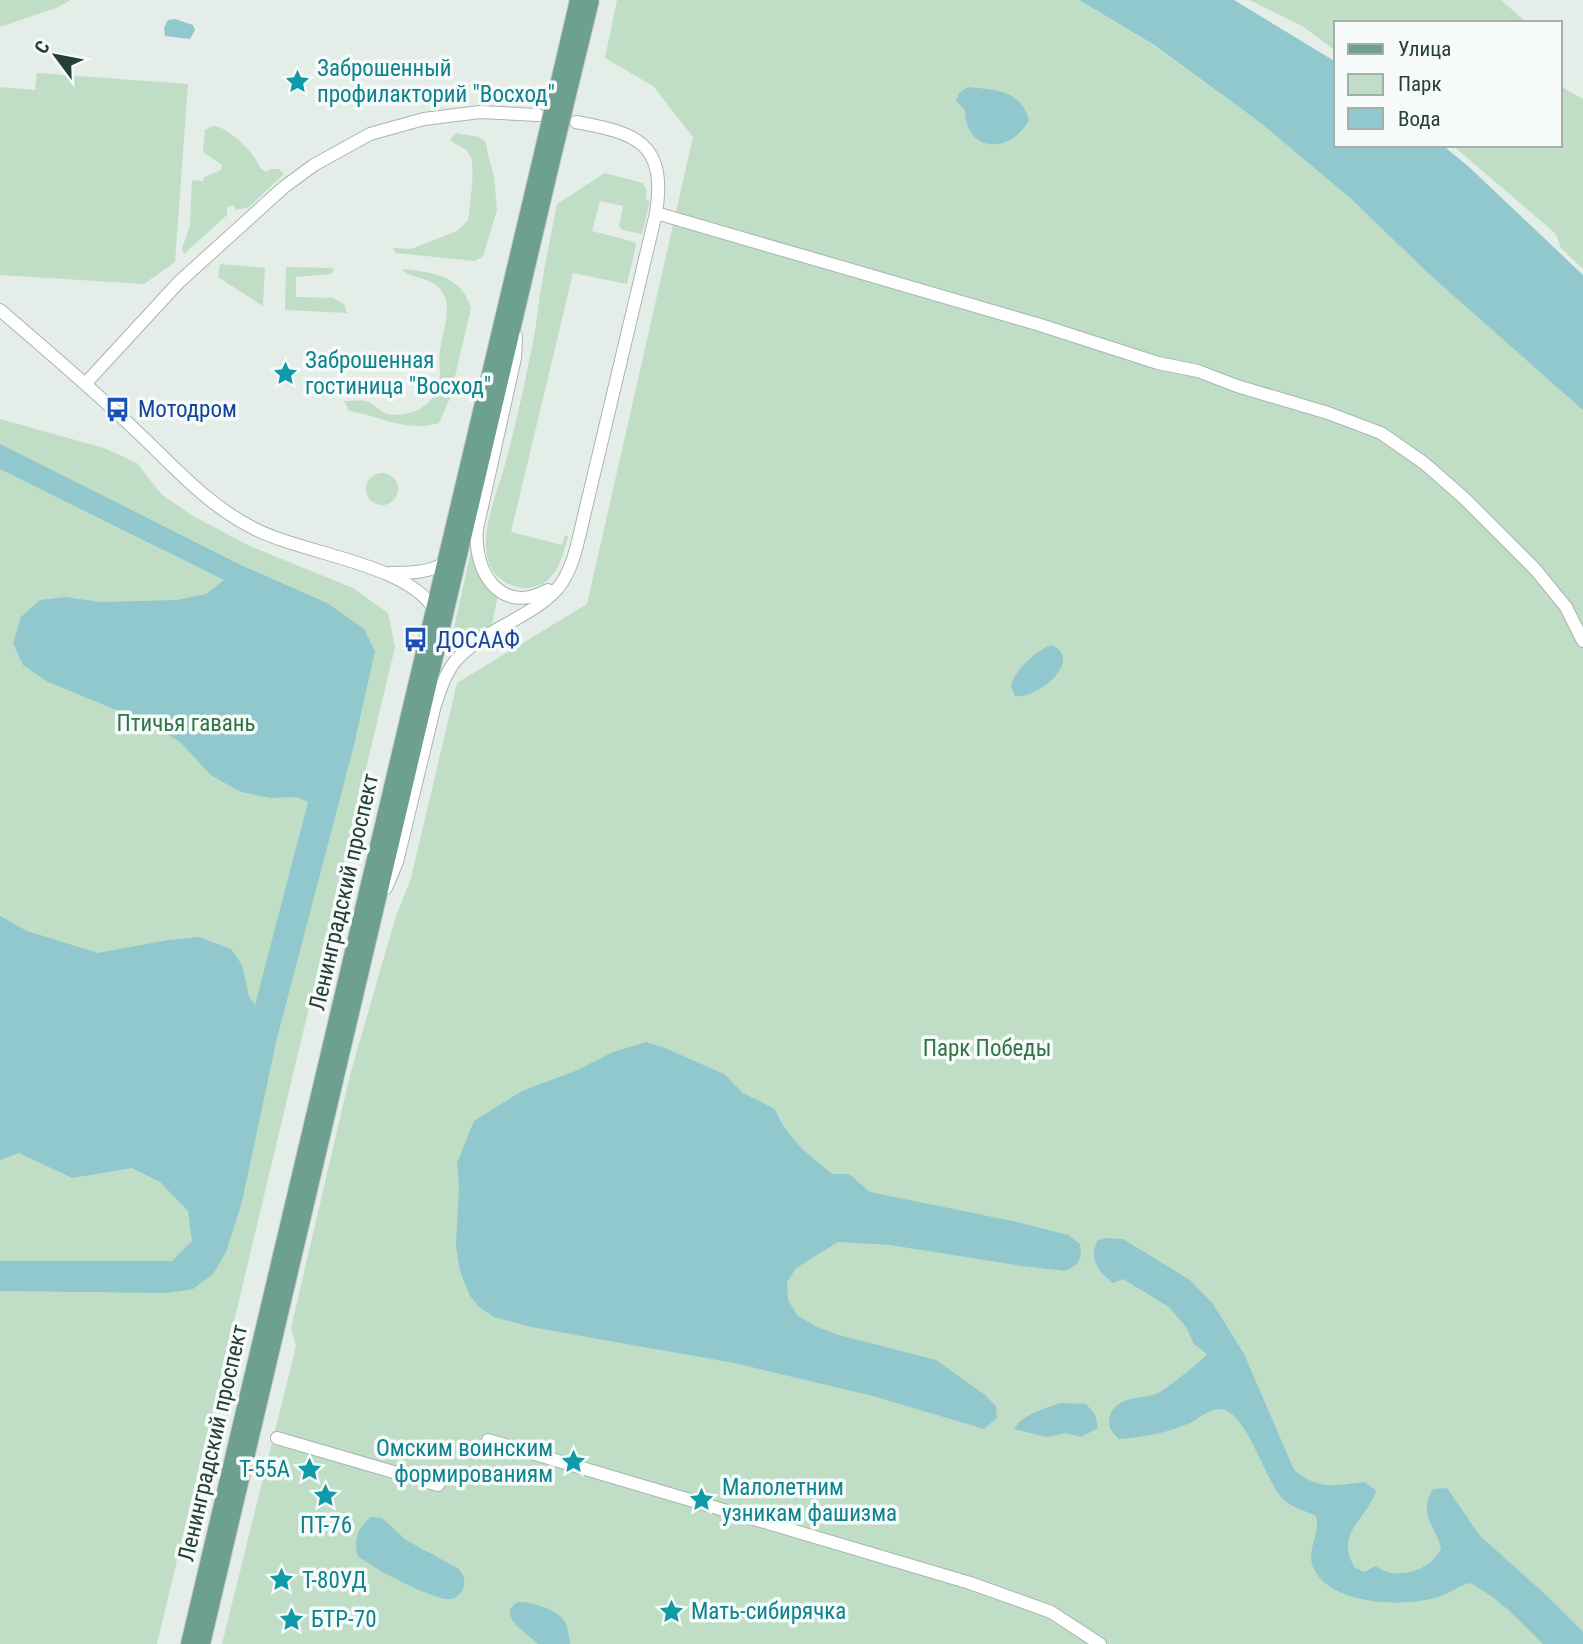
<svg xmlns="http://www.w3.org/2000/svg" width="1583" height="1644" font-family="'Roboto Condensed',sans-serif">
<rect width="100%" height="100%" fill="#e5ede9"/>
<path fill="#c0ddc6" d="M 0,0 L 71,0 L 56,8 L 0,27 Z
M 617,0 L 1079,0 L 1153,45 L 1262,124 L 1350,198 L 1429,274 L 1583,408 L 1583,1644 L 222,1644 L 296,1346 L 291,1328 L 350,1075 L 395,919 L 411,878 L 457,683 L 587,604 L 693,137 L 653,86 L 605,58 Z
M 1249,0 L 1501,0 L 1527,23 L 1336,23 L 1336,51 L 1302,26 Z
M 37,73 L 188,84 L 175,262 L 144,284 L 0,275 L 0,87 L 35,90 Z
M 1560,86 L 1583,99 L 1583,269 L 1561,248 L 1556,234 L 1452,145 L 1560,145 Z
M 213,126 C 228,126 256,154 260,168 L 266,172 L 271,169 L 279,169 L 284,174 L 249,207 L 236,210 L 233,205 L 227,208 L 227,215 L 184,254 L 182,249 L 190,225 L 192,180 L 203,181 L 204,177 L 221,170 L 222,165 L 203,152 L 205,130 Z
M 456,133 L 479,137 L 486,142 L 488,155 L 494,176 L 497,210 L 483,256 L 475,261 L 396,253 L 393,248 L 411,249 L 457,231 L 468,220 C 470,206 475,170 471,157 C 467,147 456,147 450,139 Z
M 605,173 L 643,183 L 647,190 L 646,200 L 650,201 L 642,234 L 622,230 L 619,226 L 623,206 L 600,201 L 592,231 L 635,242 L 636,245 L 627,284 L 573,273 L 511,532 L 562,545 L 565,535 L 568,536 C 564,551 560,569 548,580 C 527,597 495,585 488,560 C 480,528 498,492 506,461 C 515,427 523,392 530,357 C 535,336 537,315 540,294 C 545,264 551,234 557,204 Z
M 220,264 L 265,268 L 263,306 L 218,277 Z
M 286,267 L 334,268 L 331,274 L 296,277 L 296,297 L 333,298 L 344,304 L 347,313 L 285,310 Z
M 402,269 C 432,272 461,275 471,308 L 450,398 L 439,423 C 405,433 381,416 349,411 L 344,401 C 351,401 360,400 366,401 C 374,403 380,413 389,414 C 409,418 431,407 438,388 C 442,376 438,362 440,350 C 442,337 451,309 445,297 C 435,274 411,281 402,269 Z
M 0,419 L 104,448 L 137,463 L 161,494 L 193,516 L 250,546 L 353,588 L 388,613 L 395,647 L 157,1644 L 0,1644 Z
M366 489a16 16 0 1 1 32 0a16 16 0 1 1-32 0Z
M 472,547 C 476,568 480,583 498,595 L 491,629 L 457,652 L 451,653 L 449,650 Z"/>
<path fill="#91c8ce" d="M 1079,0 L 1234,0 L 1336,62 L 1336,145 L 1442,145 L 1468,166 L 1583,275 L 1583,410 L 1429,274 L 1350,198 L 1262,124 L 1154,45 Z
M 175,19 L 193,25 L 195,30 L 190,39 L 165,36 L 164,28 L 168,20 Z
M 968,87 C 995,90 1020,89 1029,120 C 1011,154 966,154 965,110 L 956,101 L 959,93 Z
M 0,444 L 243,566 L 327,603 L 364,629 L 375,651 L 354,745 L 276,1042 L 242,1202 L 226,1252 L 213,1274 L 193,1289 L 167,1293 L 0,1291 L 0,1261 L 172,1261 L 192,1241 L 188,1211 L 160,1182 L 132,1168 L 72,1178 L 19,1153 L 0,1160 L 0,916 L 27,931 L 98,953 L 169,940 L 199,937 L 231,949 L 242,965 L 249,996 L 255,1005 L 308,802 L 297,797 L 270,798 L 241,792 L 212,776 L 180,742 L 151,724 L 48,682 L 23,665 L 13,643 L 21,617 L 40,600 L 65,597 L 101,602 L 177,600 L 206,594 L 224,580 L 0,469 Z
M 1052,645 C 1085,660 1036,700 1015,696 L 1011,686 C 1014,671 1037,649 1052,645 Z
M 646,1042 L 665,1048 L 724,1074 L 743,1093 L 775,1109 C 786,1138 809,1155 832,1174 L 849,1174 L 870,1192 L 1017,1222 L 1068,1235 L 1080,1244 L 1081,1256 L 1077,1264 L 1066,1271 L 1022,1266 L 890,1245 L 838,1242 L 796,1268 L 787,1282 L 788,1300 L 798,1316 L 817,1327 L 839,1335 L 936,1360 L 985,1395 L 996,1406 L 997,1418 L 984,1429 L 873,1396 L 734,1363 L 531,1327 L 494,1317 L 479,1307 L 470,1296 L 460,1271 L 456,1246 L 459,1187 L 457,1163 L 474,1121 L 522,1091 L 573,1072 L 613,1052 Z
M 1109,1238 L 1123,1239 L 1190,1280 L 1213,1304 L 1244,1354 L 1294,1470 C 1318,1491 1336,1485 1365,1482 L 1376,1491 C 1366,1521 1334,1532 1355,1568 L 1365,1572 L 1375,1566 C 1380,1568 1387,1573 1392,1573 C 1410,1576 1436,1565 1441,1547 C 1434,1524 1418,1515 1433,1489 L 1447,1488 L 1480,1536 L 1546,1595 L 1583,1632 L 1583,1644 L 1543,1644 C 1521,1622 1498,1597 1470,1583 C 1459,1585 1451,1593 1441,1596 C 1407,1608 1329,1606 1313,1567 C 1306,1548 1321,1535 1316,1516 C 1306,1511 1290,1507 1283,1499 C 1264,1479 1247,1412 1221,1409 C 1211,1408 1200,1417 1192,1422 C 1169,1433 1143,1437 1119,1439 C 1111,1431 1107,1427 1110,1416 C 1116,1396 1141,1399 1156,1394 C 1163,1392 1203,1360 1207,1354 L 1194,1344 L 1186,1327 L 1169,1307 L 1123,1279 L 1113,1283 C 1098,1272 1088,1258 1098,1240 Z
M 1061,1403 L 1086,1404 L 1095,1414 L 1098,1428 L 1081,1437 L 1066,1433 L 1047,1437 L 1014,1429 C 1023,1414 1045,1408 1061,1403 Z
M 371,1517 L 382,1518 L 406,1540 L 459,1569 C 464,1576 466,1581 463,1589 C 461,1594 456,1598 451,1599 C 434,1601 370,1567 357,1555 C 354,1538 358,1527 371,1517 Z
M 518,1602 C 531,1602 552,1608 561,1617 C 568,1623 569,1636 570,1644 L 538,1644 C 527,1633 495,1615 518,1602 Z"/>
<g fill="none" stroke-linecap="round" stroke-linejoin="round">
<defs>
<path id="minor" d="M 656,213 L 1037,324 L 1158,363 L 1198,371 L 1237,386 L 1328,413 L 1381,433 L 1424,463 L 1464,498 L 1535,569 L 1566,607 L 1583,641
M 0,310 C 44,348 89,386 131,426 C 171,463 204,503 253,528 C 302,554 406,563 434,609
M 516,336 L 515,358 L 477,529 C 473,572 501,616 548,590
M 85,384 L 179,282 L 284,187 L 314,165 L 370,134 L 424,119 L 480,112 L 538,115
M 390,573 C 409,573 428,573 445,563
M 386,888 L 397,862 L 435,705 C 441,688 446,670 459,657 C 487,628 531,618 558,588 C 574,568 578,540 584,516 L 656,213 C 667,143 637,133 576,122
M 277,1438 L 438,1485
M 488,1440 L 970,1583 L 1051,1612 L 1100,1644"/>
<path id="major" d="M 189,1644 L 543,150
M 202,1644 L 554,152"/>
</defs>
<use href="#minor" stroke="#a8b5b0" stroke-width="14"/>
<use href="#major" stroke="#c2c9c7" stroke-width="18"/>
<use href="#minor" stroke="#fff" stroke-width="12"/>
<use href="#major" stroke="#6da090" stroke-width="16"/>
<defs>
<path id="major-bridge" d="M 543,150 L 578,0
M 554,152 L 591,0"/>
</defs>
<use href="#major-bridge" stroke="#c2c9c7" stroke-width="18" stroke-linecap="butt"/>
<use href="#major-bridge" stroke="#6da090" stroke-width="16"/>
</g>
<defs>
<symbol id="sight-bare" viewBox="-9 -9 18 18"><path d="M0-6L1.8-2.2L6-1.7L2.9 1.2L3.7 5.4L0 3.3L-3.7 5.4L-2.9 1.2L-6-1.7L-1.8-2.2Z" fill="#0f9aa8" stroke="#f6faf8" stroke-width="2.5" paint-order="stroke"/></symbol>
<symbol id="bus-bare" viewBox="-9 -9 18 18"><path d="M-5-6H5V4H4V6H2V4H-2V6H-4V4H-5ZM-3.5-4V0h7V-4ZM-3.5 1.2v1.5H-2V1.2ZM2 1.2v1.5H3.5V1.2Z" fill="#1a4fb4" stroke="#f6faf8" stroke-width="2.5" paint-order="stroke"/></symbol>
</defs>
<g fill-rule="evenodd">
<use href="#sight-bare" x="280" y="64" width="35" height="35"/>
<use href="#sight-bare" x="268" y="356" width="35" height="35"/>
<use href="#bus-bare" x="100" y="392" width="35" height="35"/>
<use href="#bus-bare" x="398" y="622" width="35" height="35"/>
<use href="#sight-bare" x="556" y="1444" width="35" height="35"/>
<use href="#sight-bare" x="292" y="1452" width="35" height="35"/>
<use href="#sight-bare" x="308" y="1478" width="35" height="35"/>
<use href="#sight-bare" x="684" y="1482" width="35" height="35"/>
<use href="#sight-bare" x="264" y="1562" width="35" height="35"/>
<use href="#sight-bare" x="654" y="1594" width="35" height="35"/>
<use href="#sight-bare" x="274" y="1602" width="35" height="35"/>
</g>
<g text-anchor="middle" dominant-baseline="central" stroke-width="7" stroke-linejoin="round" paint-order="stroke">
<g font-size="23" fill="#0d838f" stroke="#f6faf8" text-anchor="start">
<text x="317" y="68">Заброшенный<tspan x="317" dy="26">профилакторий "Восход"</tspan></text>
<text x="305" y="360">Заброшенная<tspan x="305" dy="26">гостиница "Восход"</tspan></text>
<text x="553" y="1448" text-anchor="end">Омским воинским<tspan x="553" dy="26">формированиям</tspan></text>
<text x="290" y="1469" text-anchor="end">Т-55А</text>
<text x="722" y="1487">Малолетним<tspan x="722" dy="26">узникам фашизма</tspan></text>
<text x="326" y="1525" text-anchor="middle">ПТ-76</text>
<text x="302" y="1580">Т-80УД</text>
<text x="691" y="1611">Мать-сибирячка</text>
<text x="311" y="1619">БТР-70</text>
</g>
<g font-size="23" fill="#164399" stroke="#f6faf8" text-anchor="start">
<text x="138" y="409">Мотодром</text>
<text x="436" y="640">ДОСААФ</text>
</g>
<g font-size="23" fill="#327348" stroke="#f6faf8">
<text x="186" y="723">Птичья гавань</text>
<text x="987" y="1048">Парк Победы</text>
</g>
<g font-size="23" fill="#253e36" stroke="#f6faf8">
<text transform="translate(344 892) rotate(-77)">Ленинградский проспект</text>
<text transform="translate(213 1443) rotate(-77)">Ленинградский проспект</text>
</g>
</g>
<rect x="1334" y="21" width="228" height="126" fill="#f6faf8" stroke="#a2afaa" stroke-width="2"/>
<rect x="1348" y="44" width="35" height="10" fill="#6da090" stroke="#a2afaa" stroke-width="2"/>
<text x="1398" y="56" font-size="21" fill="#253e36">Улица</text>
<rect x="1348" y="74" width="35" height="21" fill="#c0ddc6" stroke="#a2afaa" stroke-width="2"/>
<text x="1398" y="91" font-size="21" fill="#253e36">Парк</text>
<rect x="1348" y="108" width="35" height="21" fill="#91c8ce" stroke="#a2afaa" stroke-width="2"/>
<text x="1398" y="126" font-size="21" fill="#253e36">Вода</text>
<g transform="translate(56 56) rotate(302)" stroke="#f6faf8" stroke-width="5" paint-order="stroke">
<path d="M0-5L12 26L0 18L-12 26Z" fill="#253e36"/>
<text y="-10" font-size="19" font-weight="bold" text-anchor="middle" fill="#253e36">С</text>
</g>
</svg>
